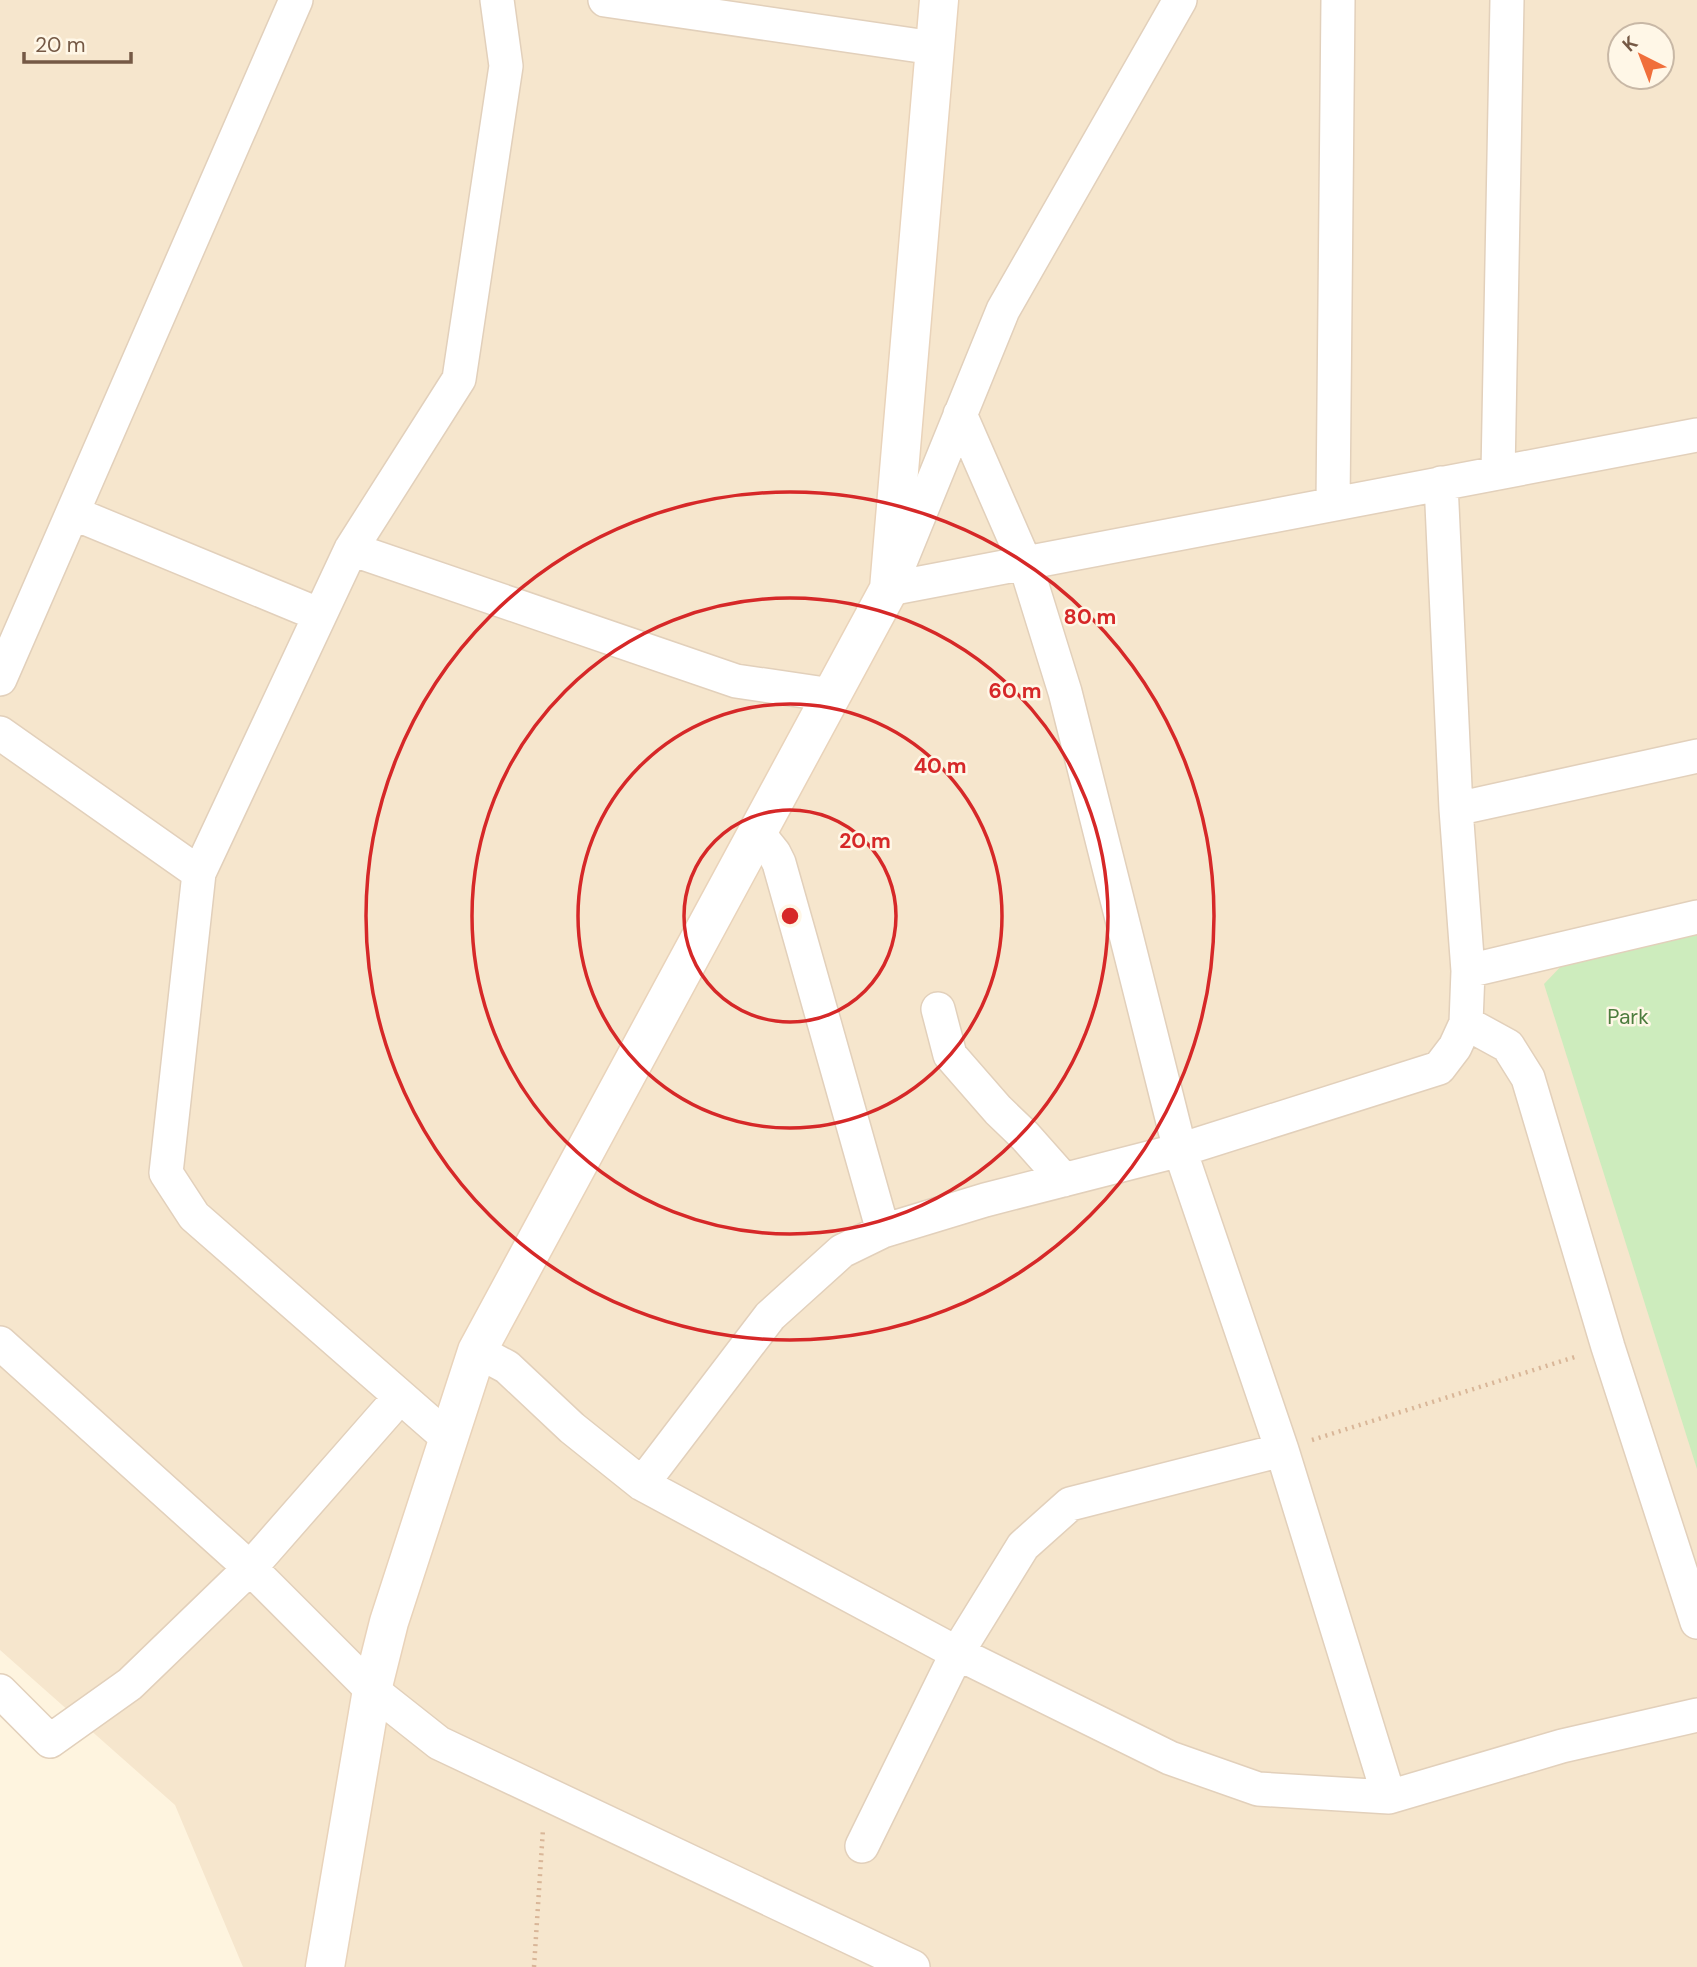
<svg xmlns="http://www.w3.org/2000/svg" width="1697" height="1967" font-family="'DM Sans',sans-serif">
<rect width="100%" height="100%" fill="#fef4df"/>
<path fill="#f6e6cd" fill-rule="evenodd" d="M 0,0 L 1697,0 L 1697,1967 L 243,1967 L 175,1805 L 0,1650 ZM 1620,35 L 1662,35 L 1662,77 L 1620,77 Z"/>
<path fill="#cdecbd" d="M 1697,933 L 1697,1469 L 1544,984 L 1568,959 Z"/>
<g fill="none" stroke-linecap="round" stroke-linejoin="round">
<defs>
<path id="street" d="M 605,0 L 934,48
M 960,414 L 1025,563 L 1065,692 L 1180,1150 L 1282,1450 L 1389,1797
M 1498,473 L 1507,0
M 1333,504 L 1338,0
M 73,513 L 320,615
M 351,549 L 736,681 L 832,695
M 897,570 L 1003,310 L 1180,0
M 889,589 L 1697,435
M 0,679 L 296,0
M 0,733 L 199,873
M 1456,809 L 1697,756
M 758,833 L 774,853 L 779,863 L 883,1231
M 1468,971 L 1697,917
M 938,1009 L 950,1055 L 998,1110 L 1025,1136 L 1064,1180
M 1466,1023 L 1508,1046 L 1528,1078 L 1608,1347 L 1697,1622
M 0,1343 L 250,1568 L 372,1690 L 439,1743 L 913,1967
M 477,1351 L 507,1367 L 572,1428 L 642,1484 L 957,1653 L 1170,1758 L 1258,1789 L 1389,1797 L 1562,1746 L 1697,1715
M 449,1439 L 194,1216 L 166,1173 L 199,873 L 351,549 L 459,379 L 506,66 L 497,0
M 642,1484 L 770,1316 L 842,1251 L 883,1231 L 985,1200 L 1180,1150 L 1439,1068 L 1455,1047 L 1466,1023 L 1468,971 L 1456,809 L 1441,483
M 0,1691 L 50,1741 L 130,1684 L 250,1568 L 400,1397
M 862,1846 L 957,1653 L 1023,1546 L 1070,1504 L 1282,1450"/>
<path id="secondary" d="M 325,1967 L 372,1690 L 389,1622 L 477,1351 L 889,589 L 939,0"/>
</defs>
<use href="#street" stroke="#e2d0bb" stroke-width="36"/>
<use href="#secondary" stroke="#e9d3ba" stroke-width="41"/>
<path stroke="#d9b698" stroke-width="4.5" stroke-dasharray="2 5" stroke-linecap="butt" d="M 1312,1440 L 1578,1356
M 534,1967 L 543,1829"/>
<use href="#street" stroke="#fff" stroke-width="33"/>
<use href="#secondary" stroke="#fff" stroke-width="38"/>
</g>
<g fill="none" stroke="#d62828" stroke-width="3.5">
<circle cx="790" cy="916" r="106"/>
<circle cx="790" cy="916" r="212"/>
<circle cx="790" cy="916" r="318"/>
<circle cx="790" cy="916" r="424"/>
</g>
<g text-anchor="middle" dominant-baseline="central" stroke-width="5" stroke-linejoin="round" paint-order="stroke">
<g font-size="21" fill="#4c7c3d" stroke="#fff7e7">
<text x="1628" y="1017">Park</text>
</g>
</g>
<circle cx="790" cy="916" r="10" fill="#d62828" stroke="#fff7e7" stroke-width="3.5"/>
<g font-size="21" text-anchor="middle" font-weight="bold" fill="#d62828" stroke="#fff7e7" stroke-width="5" stroke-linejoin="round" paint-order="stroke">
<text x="1090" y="624">80 m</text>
<text x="1015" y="698">60 m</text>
<text x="940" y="773">40 m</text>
<text x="865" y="848">20 m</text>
</g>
<g transform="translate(1641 56) rotate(318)"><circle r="33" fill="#fff7e7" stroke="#c8b8a6" stroke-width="2"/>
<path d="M0-5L12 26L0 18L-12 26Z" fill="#f06f3b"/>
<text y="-10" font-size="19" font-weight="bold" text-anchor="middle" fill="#755945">K</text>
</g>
<path d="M24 52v10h107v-10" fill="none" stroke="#755945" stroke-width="3.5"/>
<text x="35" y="52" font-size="21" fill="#755945" stroke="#fff7e7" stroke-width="5" paint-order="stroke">20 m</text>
</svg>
